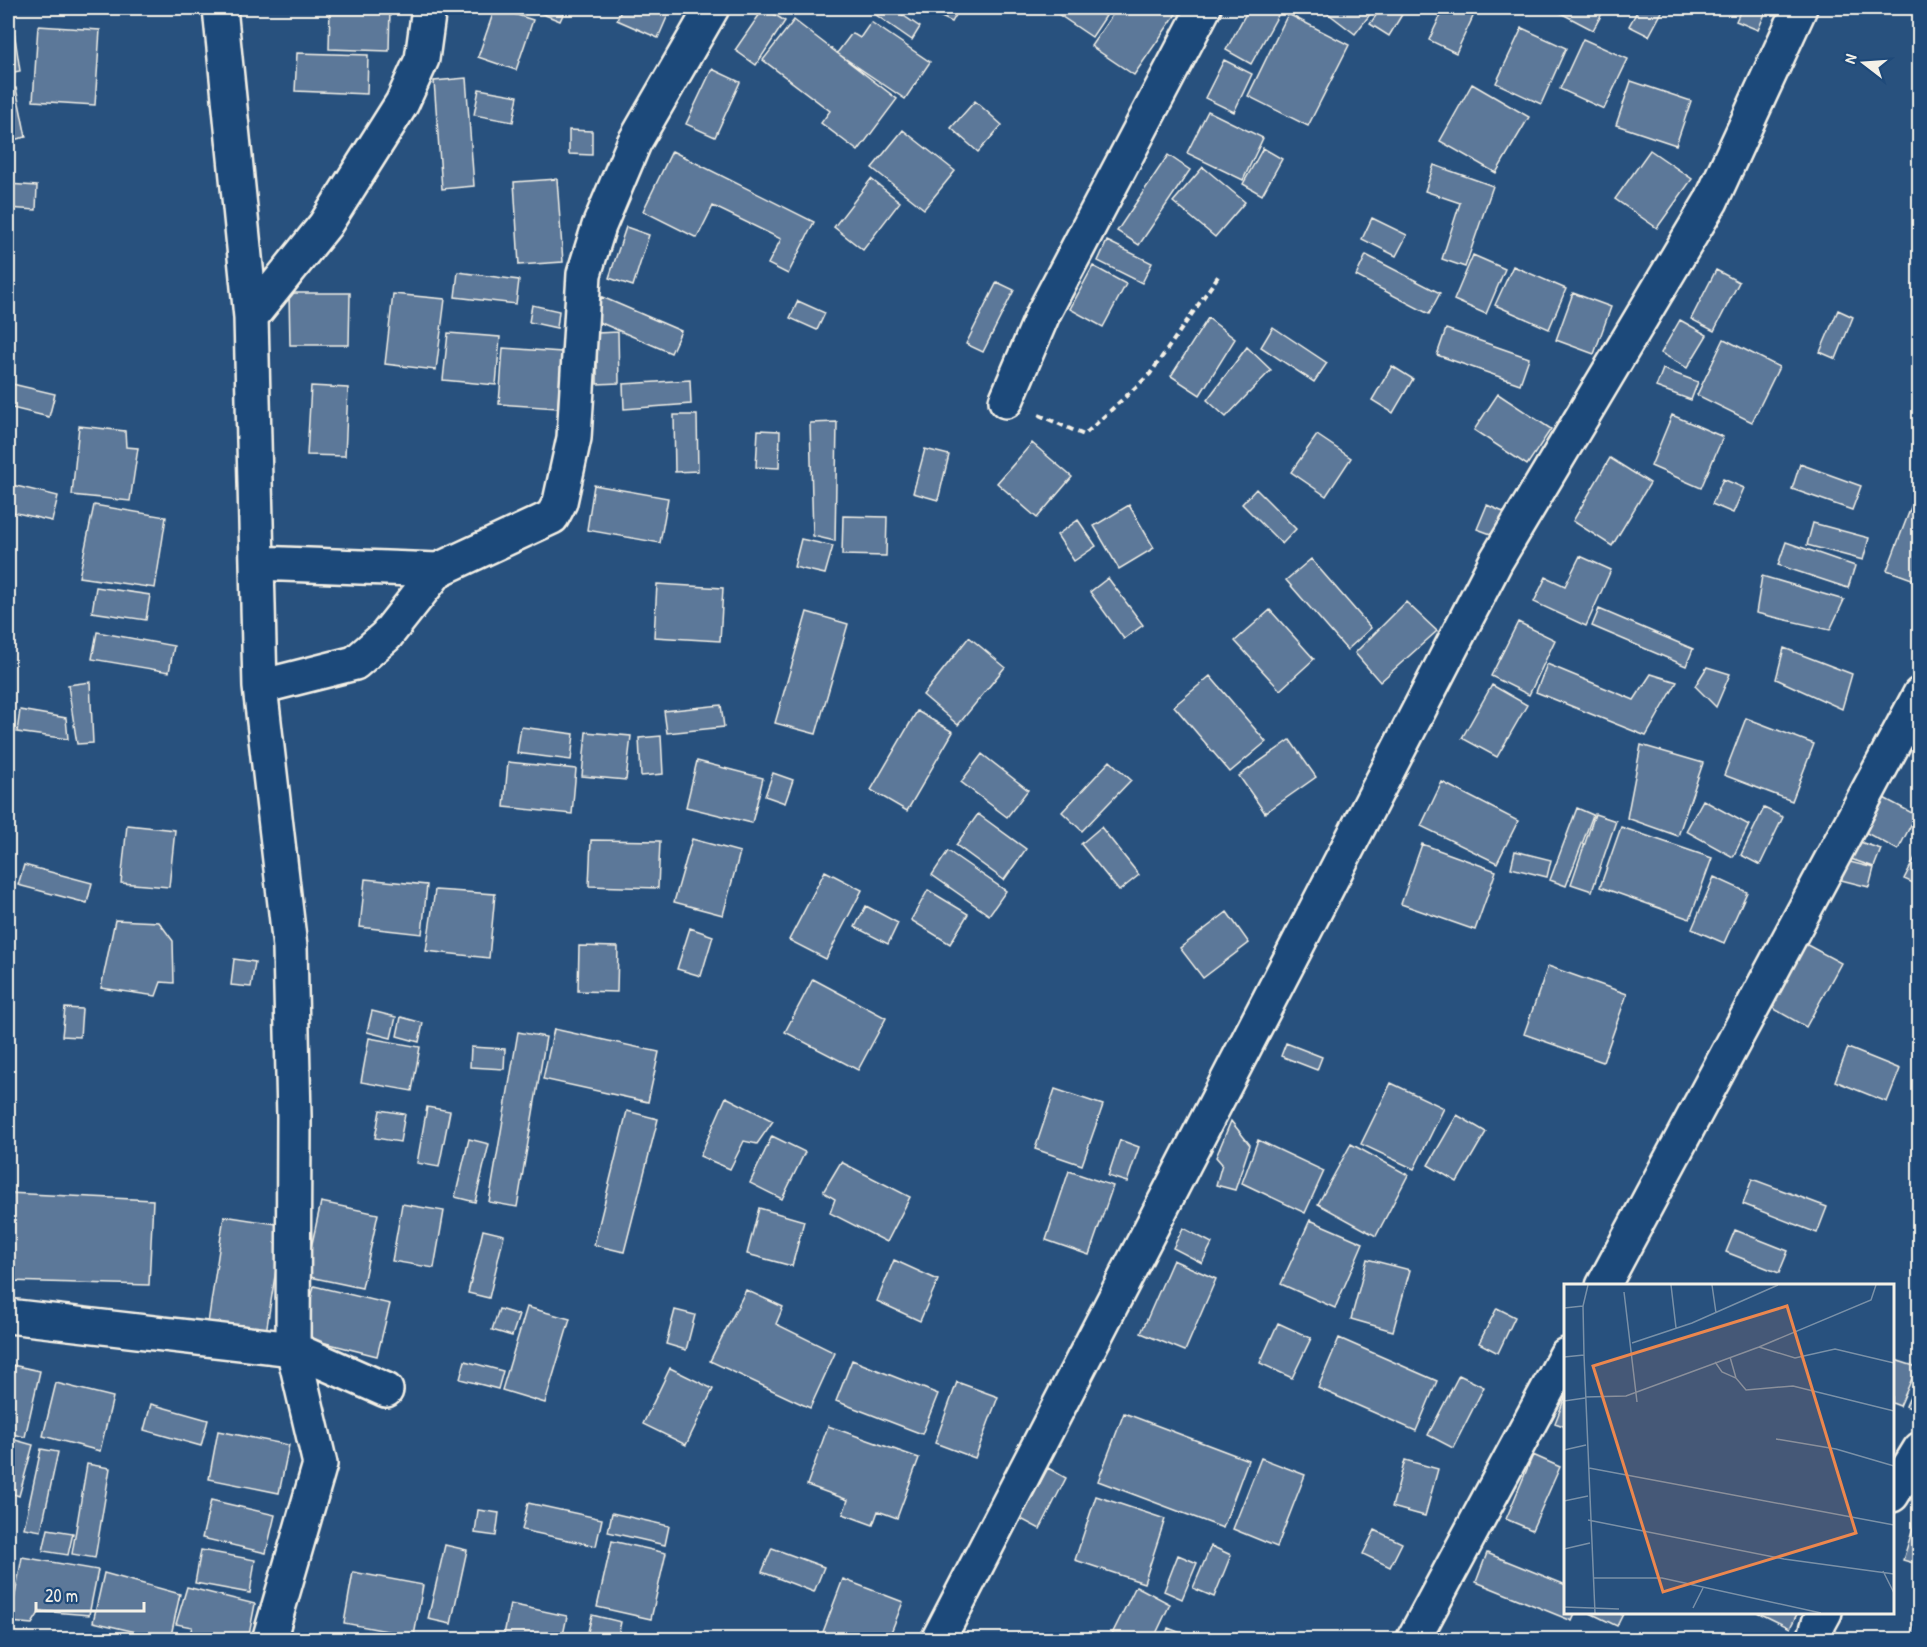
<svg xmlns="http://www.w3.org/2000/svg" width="1927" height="1647" font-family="'Patrick Hand',sans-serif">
<rect width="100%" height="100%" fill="#28517e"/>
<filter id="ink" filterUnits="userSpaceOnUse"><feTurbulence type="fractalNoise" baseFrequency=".0167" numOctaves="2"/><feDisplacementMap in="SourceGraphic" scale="12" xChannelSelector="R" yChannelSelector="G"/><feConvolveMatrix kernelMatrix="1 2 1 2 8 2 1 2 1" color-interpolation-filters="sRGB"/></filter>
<g filter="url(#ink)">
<path fill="#5b7899" stroke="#f4f1e8" stroke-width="1.5" d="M 330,8 L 390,8 L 389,51 L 329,49 Z
M 495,8 L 533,20 L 516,70 L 478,57 Z
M 528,8 L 566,8 L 560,21 Z
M 622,8 L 671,8 L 658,38 L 617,20 Z
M 764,8 L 785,21 L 756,65 L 735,50 Z
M 866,8 L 892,8 L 920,27 L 912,40 Z
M 922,8 L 960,8 L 952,22 Z
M 1049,8 L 1093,8 L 1106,16 L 1092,37 Z
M 1117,8 L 1167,8 L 1176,14 L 1134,75 L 1091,46 Z
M 1249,8 L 1282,8 L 1251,64 L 1226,50 Z
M 1321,8 L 1375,8 L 1355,34 Z
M 1381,8 L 1406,8 L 1389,36 L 1370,24 Z
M 1444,8 L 1477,8 L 1456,53 L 1429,40 Z
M 1551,8 L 1600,8 L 1604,10 L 1593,30 Z
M 1639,8 L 1664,8 L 1649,36 L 1629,26 Z
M 1742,8 L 1767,9 L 1758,30 L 1736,21 Z
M 1288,14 L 1349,45 L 1308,126 L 1248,96 Z
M 794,20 L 897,99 L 858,151 L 821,123 L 830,111 L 763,60 Z
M 871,22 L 930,62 L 905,99 L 837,53 L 852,33 L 860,38 Z
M 13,24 L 20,71 L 8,73 L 8,25 Z
M 38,26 L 100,30 L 95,105 L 33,101 Z
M 1522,28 L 1566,48 L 1541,104 L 1496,83 Z
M 1583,39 L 1628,59 L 1604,109 L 1560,89 Z
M 297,53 L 368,55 L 367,94 L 295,91 Z
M 1224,60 L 1252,74 L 1234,112 L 1205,98 Z
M 712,69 L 740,82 L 715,137 L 686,124 Z
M 466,78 L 474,186 L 442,189 L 434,81 Z
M 1631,81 L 1691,101 L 1676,145 L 1616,125 Z
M 1472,84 L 1529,117 L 1496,173 L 1440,141 Z
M 16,88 L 26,137 L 8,141 L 8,89 Z
M 479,89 L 518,96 L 513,122 L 474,115 Z
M 975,101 L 1002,125 L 978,152 L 951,128 Z
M 1208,111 L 1263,138 L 1243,180 L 1187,153 Z
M 569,130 L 592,131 L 592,155 L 569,154 Z
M 903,130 L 955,171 L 924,209 L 872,168 Z
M 1263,148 L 1282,159 L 1262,195 L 1243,184 Z
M 1650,150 L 1692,179 L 1657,228 L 1615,199 Z
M 672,151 L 814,222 L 788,274 L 768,264 L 781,239 L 713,206 L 697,238 L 643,211 Z
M 1168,155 L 1190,170 L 1139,245 L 1117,231 Z
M 1434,165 L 1493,186 L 1465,267 L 1442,259 L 1460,203 L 1425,191 Z
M 1203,167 L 1245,202 L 1215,237 L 1173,202 Z
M 557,179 L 563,262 L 519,265 L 514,182 Z
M 871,179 L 900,202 L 863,250 L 834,227 Z
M 8,184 L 37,186 L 36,210 L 8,208 Z
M 1372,218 L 1407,235 L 1396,256 L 1362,239 Z
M 626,227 L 649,235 L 633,286 L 609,278 Z
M 1107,241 L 1152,263 L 1142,283 L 1098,261 Z
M 1366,255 L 1440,293 L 1429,314 L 1356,276 Z
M 1473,255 L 1505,269 L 1486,314 L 1454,300 Z
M 1093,266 L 1126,284 L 1103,327 L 1070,309 Z
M 1513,266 L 1566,289 L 1549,329 L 1495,305 Z
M 1716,270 L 1739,282 L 1714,331 L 1691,319 Z
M 458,272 L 519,280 L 516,304 L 455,297 Z
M 997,282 L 1014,290 L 983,352 L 966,344 Z
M 289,293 L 350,293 L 349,345 L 290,345 Z
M 1573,293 L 1611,307 L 1594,354 L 1556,340 Z
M 393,294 L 445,299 L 436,370 L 385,364 Z
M 602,297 L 681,331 L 671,353 L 592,319 Z
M 798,301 L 825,313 L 817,330 L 790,318 Z
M 532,305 L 559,311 L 557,328 L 529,322 Z
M 1838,310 L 1853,317 L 1836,359 L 1820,352 Z
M 1208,318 L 1235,339 L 1200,395 L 1171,376 Z
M 1680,320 L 1707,335 L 1687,368 L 1661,353 Z
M 1273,327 L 1327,363 L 1314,382 L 1261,347 Z
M 1446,329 L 1529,358 L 1520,384 L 1437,355 Z
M 618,332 L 619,383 L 597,384 L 597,333 Z
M 448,333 L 500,337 L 496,385 L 443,380 Z
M 1724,339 L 1779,367 L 1752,422 L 1697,395 Z
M 1247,347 L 1271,370 L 1226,417 L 1207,400 Z
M 503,348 L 562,352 L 558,408 L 499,404 Z
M 1392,366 L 1413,379 L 1393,413 L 1372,400 Z
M 1663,369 L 1698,382 L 1691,400 L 1656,387 Z
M 690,380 L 691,404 L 624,409 L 623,384 Z
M 8,383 L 55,394 L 49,417 L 8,407 Z
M 311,386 L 348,388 L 345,456 L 307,455 Z
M 1498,394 L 1551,429 L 1527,465 L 1474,430 Z
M 674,415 L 697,415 L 698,471 L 675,472 Z
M 1672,415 L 1723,437 L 1701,488 L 1651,466 Z
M 837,422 L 835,541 L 813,536 L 810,423 Z
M 79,426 L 125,431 L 126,447 L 138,448 L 130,501 L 72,495 Z
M 758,430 L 780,431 L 779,468 L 756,467 Z
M 1317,435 L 1351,458 L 1326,496 L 1291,472 Z
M 1032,443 L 1072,477 L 1037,518 L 997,483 Z
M 925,449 L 949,455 L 938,500 L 913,493 Z
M 1610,458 L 1650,483 L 1612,546 L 1573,521 Z
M 1800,464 L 1861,486 L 1852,510 L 1792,489 Z
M 1723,479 L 1744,488 L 1733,513 L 1712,504 Z
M 8,484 L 58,496 L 52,521 L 8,511 Z
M 594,485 L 668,498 L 660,543 L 587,530 Z
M 1256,489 L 1296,529 L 1282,544 L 1242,504 Z
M 1916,494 L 1920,495 L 1920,582 L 1887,570 Z
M 94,505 L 166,517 L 155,588 L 79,577 Z
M 1129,505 L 1154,548 L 1119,569 L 1094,526 Z
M 1487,505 L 1508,514 L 1499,537 L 1477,529 Z
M 843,516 L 887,517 L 886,556 L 842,555 Z
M 1078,520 L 1096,546 L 1074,561 L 1057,535 Z
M 1813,523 L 1869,538 L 1863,560 L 1807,545 Z
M 801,539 L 833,546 L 825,574 L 794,567 Z
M 1786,542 L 1855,566 L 1848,588 L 1778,565 Z
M 1580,556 L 1611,570 L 1586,626 L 1534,602 L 1546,577 L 1565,586 Z
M 1311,559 L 1371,628 L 1347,650 L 1286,580 Z
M 1762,576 L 1844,600 L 1830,630 L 1756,613 Z
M 1108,578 L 1143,625 L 1124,639 L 1090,592 Z
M 657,584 L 723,588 L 720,641 L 654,637 Z
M 96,587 L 150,595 L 146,620 L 92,612 Z
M 1406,602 L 1437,631 L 1380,682 L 1355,653 Z
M 1599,609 L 1693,649 L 1686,666 L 1592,626 Z
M 1270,610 L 1314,659 L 1280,690 L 1235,641 Z
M 807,612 L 848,624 L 816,734 L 775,723 Z
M 1518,622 L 1555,640 L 1529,695 L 1491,676 Z
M 97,632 L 174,646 L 169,672 L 92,659 Z
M 969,637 L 1005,667 L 958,725 L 923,695 Z
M 1784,648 L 1852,674 L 1842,709 L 1776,679 Z
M 1547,664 L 1634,700 L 1651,674 L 1677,682 L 1646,736 L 1536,692 Z
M 1707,667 L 1730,674 L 1716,707 L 1695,686 Z
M 1210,676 L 1266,742 L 1230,772 L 1174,706 Z
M 90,682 L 93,743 L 77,744 L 68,685 Z
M 1492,685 L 1527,705 L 1497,757 L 1462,738 Z
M 721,705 L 724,727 L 667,733 L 664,711 Z
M 20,710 L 66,718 L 68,739 L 17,732 Z
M 917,711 L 953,732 L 907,811 L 871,790 Z
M 1746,718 L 1814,744 L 1792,801 L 1724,775 Z
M 521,727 L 574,734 L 571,760 L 517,753 Z
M 586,732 L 631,736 L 626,780 L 582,776 Z
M 661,736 L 663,774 L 641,776 L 639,738 Z
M 1290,740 L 1316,777 L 1265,813 L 1239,776 Z
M 1641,745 L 1703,763 L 1678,836 L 1627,818 Z
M 982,754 L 1028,790 L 1007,817 L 961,782 Z
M 697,761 L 763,778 L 752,823 L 686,807 Z
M 1110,761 L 1131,780 L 1082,831 L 1062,812 Z
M 508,762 L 576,769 L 572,814 L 504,807 Z
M 8,768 L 15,769 L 8,806 Z
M 773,773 L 793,780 L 785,803 L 765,796 Z
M 1442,782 L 1518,821 L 1497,863 L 1421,826 Z
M 1878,795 L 1916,815 L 1898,850 L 1861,830 Z
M 1703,800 L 1749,825 L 1733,857 L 1686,831 Z
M 1577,808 L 1593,815 L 1566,886 L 1550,880 Z
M 1764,808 L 1783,817 L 1760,865 L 1741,855 Z
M 978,814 L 1026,849 L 1004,880 L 956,845 Z
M 1595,814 L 1616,821 L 1592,891 L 1571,884 Z
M 127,825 L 175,830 L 169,887 L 121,883 Z
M 1101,827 L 1139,875 L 1119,891 L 1081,844 Z
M 1621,827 L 1712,858 L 1690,919 L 1600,887 Z
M 692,839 L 740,852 L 723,915 L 674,902 Z
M 1851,839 L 1881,849 L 1874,867 L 1845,857 Z
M 591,840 L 660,841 L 658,888 L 589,886 Z
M 1422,844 L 1496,871 L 1475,930 L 1401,904 Z
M 1920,848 L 1920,886 L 1904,879 Z
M 948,851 L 1006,891 L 989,915 L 932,875 Z
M 1515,851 L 1551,860 L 1547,877 L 1511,868 Z
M 1842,860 L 1874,868 L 1869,887 L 1837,879 Z
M 24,865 L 92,883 L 87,903 L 18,885 Z
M 825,871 L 862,890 L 826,959 L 789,940 Z
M 1714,877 L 1747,892 L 1724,943 L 1692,929 Z
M 365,879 L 427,885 L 422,934 L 360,927 Z
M 435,890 L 495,894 L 489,958 L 426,951 Z
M 928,890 L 968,914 L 950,944 L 911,920 Z
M 866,906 L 898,923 L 888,944 L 855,927 Z
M 1227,912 L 1249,943 L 1203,978 L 1180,948 Z
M 115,920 L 159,922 L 173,941 L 174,983 L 161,982 L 156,996 L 101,988 Z
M 690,928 L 713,936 L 701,976 L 677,969 Z
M 1796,939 L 1841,963 L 1806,1027 L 1762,1002 Z
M 579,946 L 618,947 L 617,992 L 578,991 Z
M 234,959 L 255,962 L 251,987 L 231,985 Z
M 1548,966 L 1627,994 L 1603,1062 L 1524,1034 Z
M 813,979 L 886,1018 L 858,1070 L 785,1032 Z
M 65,1008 L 82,1009 L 80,1037 L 62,1036 Z
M 372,1011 L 396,1017 L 391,1038 L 367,1032 Z
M 401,1017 L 423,1023 L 419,1042 L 397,1036 Z
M 554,1029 L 659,1052 L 648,1102 L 543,1079 Z
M 518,1032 L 546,1037 L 517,1207 L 489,1202 Z
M 369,1038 L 420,1047 L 412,1091 L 361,1082 Z
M 1286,1043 L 1322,1057 L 1317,1070 L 1281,1056 Z
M 471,1047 L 505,1049 L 504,1069 L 470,1067 Z
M 1848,1048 L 1900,1069 L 1887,1102 L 1835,1081 Z
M 1391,1083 L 1444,1108 L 1414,1169 L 1361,1144 Z
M 1055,1089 L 1103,1105 L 1082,1165 L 1035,1149 Z
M 726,1097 L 773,1121 L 757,1144 L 744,1141 L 730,1169 L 700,1156 Z
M 427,1107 L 450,1111 L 439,1167 L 417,1163 Z
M 380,1110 L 405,1114 L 400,1142 L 375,1138 Z
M 627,1111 L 658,1119 L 624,1252 L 594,1245 Z
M 1457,1115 L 1486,1132 L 1457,1182 L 1428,1165 Z
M 1231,1121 L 1250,1145 L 1235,1190 L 1216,1185 L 1222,1164 L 1216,1157 Z
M 772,1136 L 805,1152 L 782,1199 L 750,1183 Z
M 469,1139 L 489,1144 L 475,1202 L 455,1197 Z
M 1120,1140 L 1139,1147 L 1127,1182 L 1108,1176 Z
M 1258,1140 L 1324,1171 L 1305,1213 L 1242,1183 Z
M 1351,1144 L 1408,1175 L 1376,1236 L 1318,1204 Z
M 841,1162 L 910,1197 L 887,1242 L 830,1213 L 835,1199 L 823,1192 Z
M 1069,1171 L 1113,1186 L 1089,1255 L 1046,1240 Z
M 1752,1179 L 1827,1207 L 1817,1233 L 1743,1204 Z
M 8,1193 L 153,1200 L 149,1285 L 8,1281 Z
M 321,1202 L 378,1214 L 362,1288 L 305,1276 Z
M 402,1204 L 444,1211 L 434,1268 L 392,1261 Z
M 759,1208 L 804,1221 L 792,1266 L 747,1254 Z
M 224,1216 L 283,1225 L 265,1339 L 207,1330 Z
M 1310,1220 L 1363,1243 L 1335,1308 L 1281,1284 Z
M 1183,1228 L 1212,1243 L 1202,1263 L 1173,1248 Z
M 483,1230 L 504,1235 L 489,1298 L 468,1293 Z
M 1735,1230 L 1788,1251 L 1779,1273 L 1726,1252 Z
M 1367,1259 L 1410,1270 L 1393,1331 L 1351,1319 Z
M 894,1260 L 938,1280 L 920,1321 L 877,1301 Z
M 1173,1260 L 1216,1279 L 1185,1351 L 1141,1333 Z
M 314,1286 L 390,1304 L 377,1356 L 302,1337 Z
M 746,1290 L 783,1307 L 776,1324 L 835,1353 L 810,1408 L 710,1361 Z
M 527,1307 L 570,1319 L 545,1403 L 502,1390 Z
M 1497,1308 L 1515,1317 L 1498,1353 L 1479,1343 Z
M 499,1309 L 519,1315 L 512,1336 L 492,1330 Z
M 675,1310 L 695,1315 L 686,1350 L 666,1344 Z
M 1278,1323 L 1311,1338 L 1292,1378 L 1260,1363 Z
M 1339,1338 L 1437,1381 L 1416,1431 L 1318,1388 Z
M 1892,1359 L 1917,1367 L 1900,1406 L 1892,1403 Z
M 852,1360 L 938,1394 L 922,1434 L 836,1401 Z
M 465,1361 L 503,1371 L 498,1389 L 460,1379 Z
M 8,1364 L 40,1371 L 25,1437 L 8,1433 Z
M 670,1368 L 713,1389 L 686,1445 L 643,1424 Z
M 1920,1374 L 1920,1412 L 1906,1406 Z
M 1459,1375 L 1484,1387 L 1453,1448 L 1428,1435 Z
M 957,1382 L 998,1397 L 975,1458 L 935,1443 Z
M 56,1383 L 113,1397 L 100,1451 L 43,1436 Z
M 1566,1395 L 1566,1427 L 1555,1423 Z
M 151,1404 L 208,1420 L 201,1446 L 144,1430 Z
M 1124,1413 L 1248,1460 L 1223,1528 L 1098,1481 Z
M 828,1426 L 919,1458 L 897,1518 L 878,1511 L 873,1525 L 843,1514 L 848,1500 L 807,1485 Z
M 218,1431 L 289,1445 L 279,1493 L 209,1479 Z
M 8,1438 L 33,1445 L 19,1496 L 8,1492 Z
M 41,1449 L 58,1452 L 41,1531 L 24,1528 Z
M 1533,1455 L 1560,1467 L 1532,1530 L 1506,1519 Z
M 1261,1458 L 1305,1475 L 1277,1547 L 1233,1529 Z
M 1405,1460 L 1438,1469 L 1425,1516 L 1392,1507 Z
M 87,1464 L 110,1468 L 95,1558 L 72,1554 Z
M 1048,1468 L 1066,1478 L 1040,1529 L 1021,1519 Z
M 1096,1496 L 1165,1519 L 1144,1583 L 1075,1560 Z
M 211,1500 L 275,1515 L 266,1553 L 202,1538 Z
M 528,1503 L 602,1519 L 596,1546 L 522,1530 Z
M 478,1510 L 499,1513 L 496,1536 L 475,1533 Z
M 612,1513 L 669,1526 L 665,1545 L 608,1532 Z
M 1916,1519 L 1920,1521 L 1920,1565 L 1903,1560 Z
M 48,1529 L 73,1533 L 68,1555 L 43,1551 Z
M 1375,1530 L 1402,1543 L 1390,1567 L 1363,1554 Z
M 612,1541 L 666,1553 L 651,1619 L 597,1607 Z
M 445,1545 L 467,1550 L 451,1624 L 428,1619 Z
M 1211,1546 L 1231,1555 L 1214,1597 L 1193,1588 Z
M 772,1548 L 824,1567 L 814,1592 L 762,1572 Z
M 201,1550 L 255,1560 L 250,1593 L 195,1583 Z
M 1487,1553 L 1566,1585 L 1566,1612 L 1576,1612 L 1572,1621 L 1476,1582 Z
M 1178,1555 L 1197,1563 L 1182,1599 L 1164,1591 Z
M 22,1557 L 98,1570 L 89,1615 L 40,1611 L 32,1624 L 10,1622 Z
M 8,1563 L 12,1564 L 8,1600 Z
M 353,1572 L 423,1585 L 414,1636 L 344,1623 Z
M 104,1573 L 180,1594 L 170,1640 L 93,1622 Z
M 843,1579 L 903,1602 L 888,1640 L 820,1640 Z
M 1136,1586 L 1170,1604 L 1153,1640 L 1109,1640 Z
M 187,1587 L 255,1604 L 248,1640 L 188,1640 L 192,1627 L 176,1624 Z
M 510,1604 L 567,1616 L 562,1640 L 503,1640 Z
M 1920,1607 L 1920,1640 L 1909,1640 Z
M 1588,1612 L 1624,1612 L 1617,1626 Z
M 1757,1612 L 1798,1612 L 1790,1628 Z
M 592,1615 L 621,1622 L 617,1640 L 586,1640 Z
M 1168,1628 L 1199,1640 L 1164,1640 Z"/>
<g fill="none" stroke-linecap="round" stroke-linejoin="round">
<defs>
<path id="minor" d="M 220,8 L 251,317 L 260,687 L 290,947 L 294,1117 L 293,1349 L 320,1464 L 269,1640
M 251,317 L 325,225 L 402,103 L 422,59 L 429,8
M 1006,401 L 1043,314 L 1204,8
M 257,563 L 438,570
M 260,687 L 355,663 L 386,636 L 438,570 L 552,517 L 560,502 L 574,438 L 584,274 L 599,226 L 634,143 L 712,8
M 1603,1286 L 1920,694
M 8,1316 L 293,1349 L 386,1390
M 1892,1495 L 1920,1449
M 938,1640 L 1496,561 L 1711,201 L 1800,8
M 1413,1640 L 1566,1355
M 1814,1640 L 1819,1623 L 1825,1612"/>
</defs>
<use href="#minor" stroke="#f4f1e8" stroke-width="38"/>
<path stroke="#f4f1e8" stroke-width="4" stroke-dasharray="6 4.5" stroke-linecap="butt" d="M 1039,415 L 1084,435 L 1150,374 L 1219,275"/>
<use href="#minor" stroke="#1f4a7a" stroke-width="33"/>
</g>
</g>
<g transform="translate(1564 1284)">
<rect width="330" height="330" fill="#28517e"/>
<path fill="none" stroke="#7a91a8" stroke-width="1.5" d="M 24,1 L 19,22 L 20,71 L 31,329M 107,1 L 112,44M 148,1 L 152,29M 60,8 L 73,118M 0,24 L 19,22M 68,59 L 128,39 L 214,1M 195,63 L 231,74 L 271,65 L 330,79M 0,73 L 20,71M 166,73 L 172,94M 151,78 L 158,88 L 172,94 L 182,106 L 229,102 L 330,127M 21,113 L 62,112 L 195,63 L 307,16 L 312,1M 0,117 L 21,114M 212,155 L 272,165 L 330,182M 0,166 L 22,161M 25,184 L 330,241M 0,217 L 24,212M 24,236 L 220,275 L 330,290M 0,265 L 26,259M 319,287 L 330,309M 30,294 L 98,294 L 257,329M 0,323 L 55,325M 129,324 L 139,304"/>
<path fill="#ec874e" fill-opacity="0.15" stroke="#ec874e" stroke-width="3" d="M 223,22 L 292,249 L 99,308 L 29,82 Z"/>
<rect width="330" height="330" fill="none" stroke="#f4f1e8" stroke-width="3"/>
</g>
<rect width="1927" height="1647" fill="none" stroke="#1f4a7a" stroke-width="30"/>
<rect x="15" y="15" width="1897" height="1617" fill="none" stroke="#f4f1e8" stroke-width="2" filter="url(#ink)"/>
<g transform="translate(1864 63) rotate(287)" stroke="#1f4a7a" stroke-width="4.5" paint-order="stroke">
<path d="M0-4.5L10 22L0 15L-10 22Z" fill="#f4f1e8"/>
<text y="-9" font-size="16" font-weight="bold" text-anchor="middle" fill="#f4f1e8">N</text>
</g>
<path d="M36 1602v9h108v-9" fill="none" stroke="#f4f1e8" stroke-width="3"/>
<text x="45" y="1602" font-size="18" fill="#f4f1e8" stroke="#1f4a7a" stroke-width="4.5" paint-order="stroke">20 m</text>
</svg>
